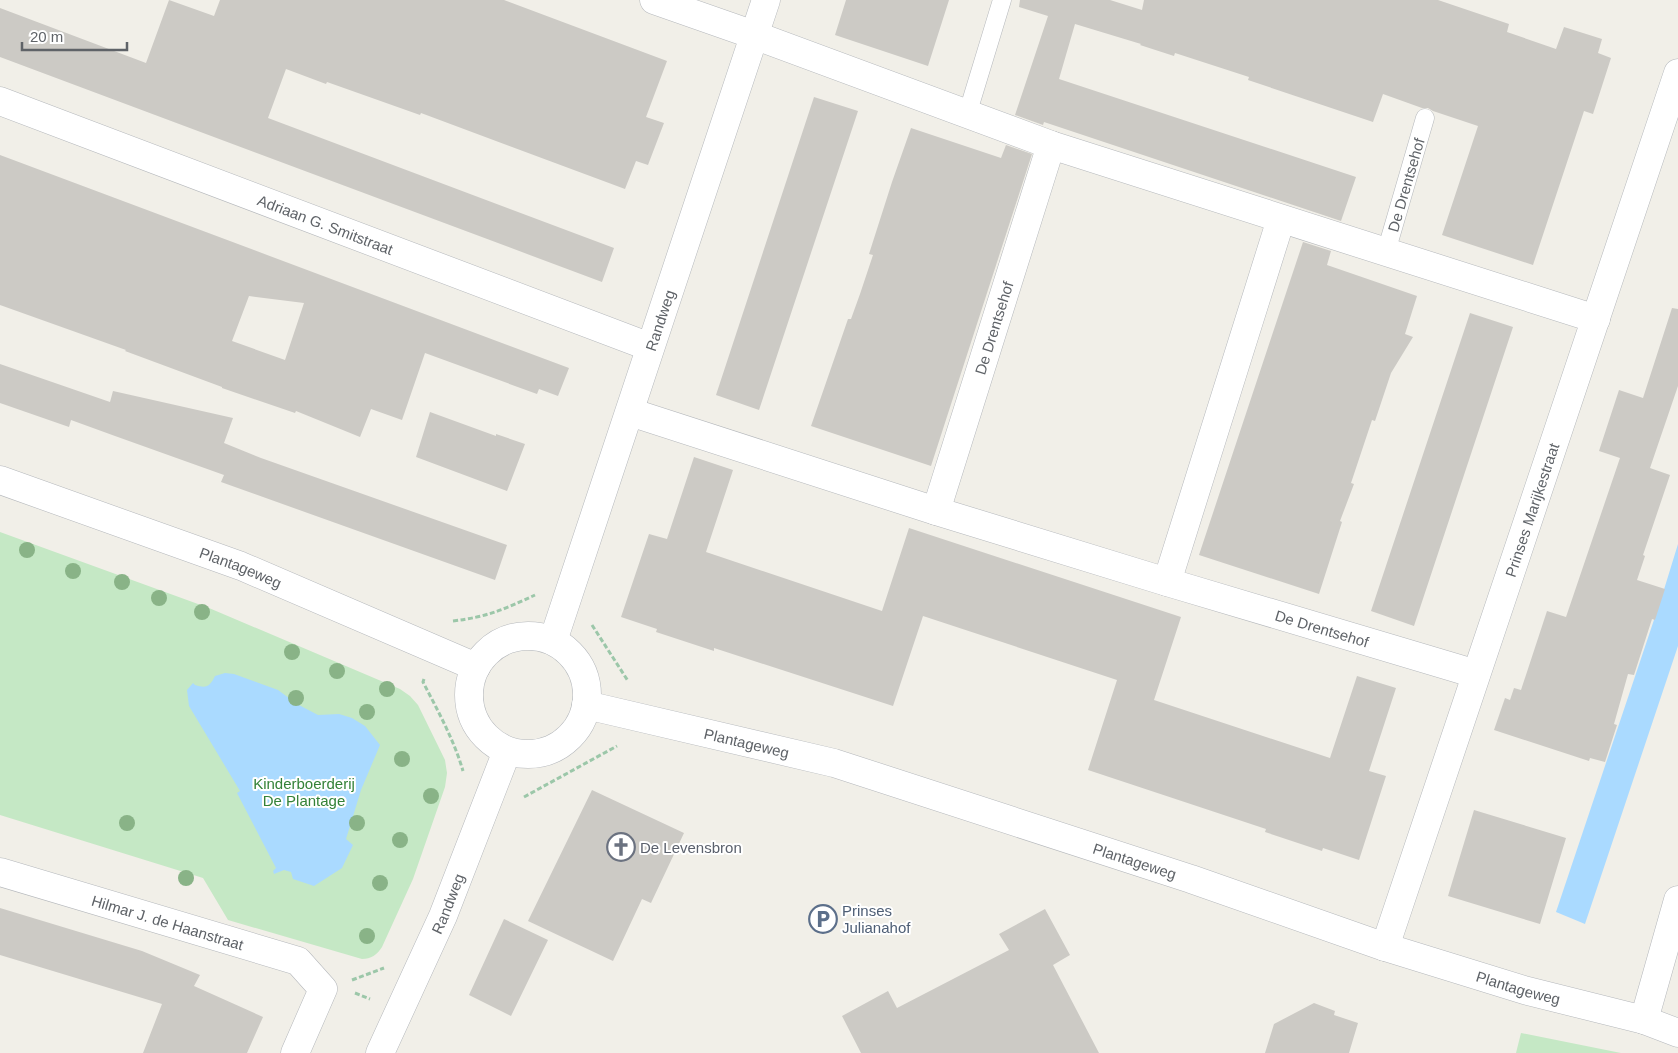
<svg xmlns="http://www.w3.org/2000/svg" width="1678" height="1053" font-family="Helvetica,sans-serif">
<rect width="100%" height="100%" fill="#f1efe8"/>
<path fill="#c5e8c5" d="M 0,532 L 209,608 L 400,689 L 410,696 L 418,705 L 445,760 L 447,773 L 445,787 L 413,879 L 382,947 C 377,955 371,959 362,959 L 228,920 L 203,878 L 0,815 Z
M 1521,1033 L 1621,1053 L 1516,1053 Z"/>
<path fill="#aadaff" d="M 1678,544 L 1678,646 L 1585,924 L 1556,912 L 1662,596 Z
M 225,673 L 234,674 L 278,690 L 297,704 L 318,715 L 339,714 L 352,718 L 365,726 L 380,745 L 361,790 L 346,839 L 353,845 L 342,868 L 314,886 L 293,879 L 291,872 L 284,870 L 274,874 L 273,871 L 276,868 L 237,793 L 240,791 L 189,706 L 187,690 L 193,683 L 195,685 C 207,689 210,686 215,676 Z"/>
<path fill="#cccac5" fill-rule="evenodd" d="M 169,0 L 214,16 L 220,0 L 504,0 L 667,61 L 646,117 L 664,123 L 648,165 L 636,161 L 625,189 L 421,113 L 420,115 L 327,82 L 326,84 L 286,69 L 268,118 L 614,248 L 602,282 L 0,57 L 0,8 L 146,63 Z
M 846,0 L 949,0 L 928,66 L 835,35 Z
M 1020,0 L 1110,0 L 1142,10 L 1144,0 L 1438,0 L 1509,24 L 1507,32 L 1556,49 L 1564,27 L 1602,39 L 1598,53 L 1611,58 L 1593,114 L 1584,111 L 1533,265 L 1442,235 L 1478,126 L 1433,111 L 1428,108 L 1422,108 L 1383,94 L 1373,122 L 1248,80 L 1249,77 L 1175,53 L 1174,56 L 1140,45 L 1141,44 L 1075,24 L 1059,79 L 1356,177 L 1341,221 L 1044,122 L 1043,125 L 1015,115 L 1048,16 L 1019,7 Z
M 814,97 L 858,111 L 759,410 L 716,395 Z
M 911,128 L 1001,158 L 1006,145 L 1032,154 L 931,466 L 811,426 L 848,319 L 851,319 L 860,294 L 873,255 L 869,254 L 892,182 Z
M 0,155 L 569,368 L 558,396 L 539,389 L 537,394 L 425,353 L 402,420 L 371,409 L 360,437 L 296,411 L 295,413 L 222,388 L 222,387 L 125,351 L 126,350 L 0,305 ZM 249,296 L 304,303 L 285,360 L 232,341 Z
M 1303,242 L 1331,251 L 1327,265 L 1417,296 L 1405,334 L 1413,337 L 1391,373 L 1375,421 L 1372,420 L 1351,483 L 1354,484 L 1340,521 L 1342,522 L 1319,594 L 1199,555 Z
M 1672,308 L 1678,309 L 1678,386 L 1650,468 L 1670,475 L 1643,555 L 1645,556 L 1637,580 L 1665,589 L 1655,620 L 1652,619 L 1634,675 L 1628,674 L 1614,724 L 1617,725 L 1605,762 L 1590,758 L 1589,761 L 1494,730 L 1505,698 L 1510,700 L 1514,688 L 1521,690 L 1547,611 L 1566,617 L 1620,458 L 1599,451 L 1619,390 L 1643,398 Z
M 1470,313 L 1513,327 L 1414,626 L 1371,611 Z
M 0,364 L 110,402 L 113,391 L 233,418 L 224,443 L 261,458 L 507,545 L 495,580 L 221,482 L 224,475 L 115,436 L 71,420 L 69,427 L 0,403 Z
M 430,412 L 496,436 L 496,434 L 525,444 L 507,491 L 416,457 Z
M 694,457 L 733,470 L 706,552 L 882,611 L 909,528 L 1181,617 L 1154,700 L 1330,758 L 1357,676 L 1396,688 L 1369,771 L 1386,776 L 1359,860 L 1323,848 L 1322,851 L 1265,832 L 1266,829 L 1088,770 L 1117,680 L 923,616 L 893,706 L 714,648 L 714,651 L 656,632 L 657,629 L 621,617 L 649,534 L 667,539 Z
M 592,790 L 684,833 L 651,903 L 642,899 L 613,961 L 528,921 Z
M 1474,810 L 1566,838 L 1540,924 L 1448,896 Z
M 0,908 L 142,951 L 200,975 L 194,986 L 263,1017 L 247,1053 L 143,1053 L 162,1004 L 0,955 Z
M 1045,909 L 1070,955 L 1053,965 L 1099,1053 L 861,1053 L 842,1016 L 888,991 L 897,1008 L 1009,950 L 999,934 Z
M 504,919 L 548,940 L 511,1016 L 469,995 Z
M 1314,1003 L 1335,1011 L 1334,1015 L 1358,1023 L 1349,1053 L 1265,1053 L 1274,1024 Z"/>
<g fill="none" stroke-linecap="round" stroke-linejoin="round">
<defs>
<g id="service">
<path d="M 967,115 L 1002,0"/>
<path id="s1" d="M 1386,252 L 1425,118"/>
</g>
<g id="minor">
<path d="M 654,0 L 754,35 L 1051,145 L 1596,319"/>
<path id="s2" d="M 0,101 L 650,347"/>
<path id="s3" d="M 630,412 L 936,511 L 1167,582 L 1476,674"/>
<path id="s4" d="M 936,511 L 1051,145"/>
<path d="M 1167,582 L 1281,219"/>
<path id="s5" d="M 553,641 L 766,0"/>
<path id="s6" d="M 0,872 L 298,961 L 323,989 L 295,1053"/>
<path id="s7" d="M 1385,947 L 1678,73"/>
</g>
<g id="tertiary">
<path id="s8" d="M 0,480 L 241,566 L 476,667"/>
<circle cx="528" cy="695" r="59"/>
<path id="s9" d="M 586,705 L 834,763 L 1191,879 L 1385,947 L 1524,990 L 1644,1020 L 1678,1033"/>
<path d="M 1644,1020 L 1678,900"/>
<path id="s10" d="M 380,1053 L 443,916 L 507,751"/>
</g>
</defs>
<use href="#service" stroke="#b5b8bc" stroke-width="19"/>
<use href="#minor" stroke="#b5b8bc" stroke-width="29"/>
<use href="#tertiary" stroke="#b5b8bc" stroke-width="29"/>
<path stroke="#9cc7a9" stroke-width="3" stroke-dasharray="5 2.5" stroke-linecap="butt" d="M 453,621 C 487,617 505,609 535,595
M 592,625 L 628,681
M 424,679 L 423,682 C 438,711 454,740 463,771
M 524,797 L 617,746
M 352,980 L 384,968
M 355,993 L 370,999"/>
<use href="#service" stroke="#fff" stroke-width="18"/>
<use href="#minor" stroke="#fff" stroke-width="28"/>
<use href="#tertiary" stroke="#fff" stroke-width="28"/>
</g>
<g fill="#89b387">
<circle cx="27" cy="550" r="8"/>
<circle cx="73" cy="571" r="8"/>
<circle cx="122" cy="582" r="8"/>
<circle cx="159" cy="598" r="8"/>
<circle cx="202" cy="612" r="8"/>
<circle cx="292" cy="652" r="8"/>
<circle cx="337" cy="671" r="8"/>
<circle cx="387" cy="689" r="8"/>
<circle cx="296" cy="698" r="8"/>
<circle cx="367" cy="712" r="8"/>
<circle cx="402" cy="759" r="8"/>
<circle cx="431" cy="796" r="8"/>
<circle cx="127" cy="823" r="8"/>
<circle cx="357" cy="823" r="8"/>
<circle cx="400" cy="840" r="8"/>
<circle cx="186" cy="878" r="8"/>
<circle cx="380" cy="883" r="8"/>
<circle cx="367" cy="936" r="8"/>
</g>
<defs>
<symbol id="church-ring" viewBox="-11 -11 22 22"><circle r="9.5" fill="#fff" stroke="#6b7280" stroke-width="1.5"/><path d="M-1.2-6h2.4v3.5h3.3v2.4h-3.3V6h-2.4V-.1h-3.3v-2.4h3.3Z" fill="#6b7280"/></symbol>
<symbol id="parking-ring" viewBox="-11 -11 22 22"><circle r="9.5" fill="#fff" stroke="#5c6f8a" stroke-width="1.5"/><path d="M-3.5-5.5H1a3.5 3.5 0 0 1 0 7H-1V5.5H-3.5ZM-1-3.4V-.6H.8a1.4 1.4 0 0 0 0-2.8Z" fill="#5c6f8a"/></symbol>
</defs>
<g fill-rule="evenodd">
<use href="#church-ring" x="605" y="831" width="32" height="32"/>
<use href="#parking-ring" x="807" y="903" width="32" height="32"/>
</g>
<g text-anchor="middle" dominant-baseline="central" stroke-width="4" stroke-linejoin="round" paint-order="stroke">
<g font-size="15" fill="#5f6368" stroke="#fff">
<text stroke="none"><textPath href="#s1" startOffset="70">De Drentsehof</textPath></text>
<text stroke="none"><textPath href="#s2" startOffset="348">Adriaan G. Smitstraat</textPath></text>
<text stroke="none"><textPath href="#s5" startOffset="338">Randweg</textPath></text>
<text stroke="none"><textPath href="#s4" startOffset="192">De Drentsehof</textPath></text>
<text stroke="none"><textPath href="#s7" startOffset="461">Prinses Marijkestraat</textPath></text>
<text stroke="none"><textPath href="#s8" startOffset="256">Plantageweg</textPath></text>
<text stroke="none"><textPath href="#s3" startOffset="725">De Drentsehof</textPath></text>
<text stroke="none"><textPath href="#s9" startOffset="165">Plantageweg</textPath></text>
<text stroke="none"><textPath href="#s9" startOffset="571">Plantageweg</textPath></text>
<text stroke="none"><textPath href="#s10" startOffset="164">Randweg</textPath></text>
<text stroke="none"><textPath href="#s6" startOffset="175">Hilmar J. de Haanstraat</textPath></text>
<text stroke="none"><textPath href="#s9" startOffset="975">Plantageweg</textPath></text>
</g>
<g font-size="15" fill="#348238" stroke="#fff">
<text x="304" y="783">Kinderboerderij<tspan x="304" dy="17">De Plantage</tspan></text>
</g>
<g font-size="15" fill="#5b616d" stroke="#fff" text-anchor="start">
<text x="640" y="847">De Levensbron</text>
</g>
<g font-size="15" fill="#4e5e75" stroke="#fff" text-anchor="start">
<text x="842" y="910">Prinses<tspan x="842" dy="17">Julianahof</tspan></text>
</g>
</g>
<path d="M22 42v8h105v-8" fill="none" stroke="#5f6368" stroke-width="2.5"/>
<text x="30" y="42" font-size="15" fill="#5f6368" stroke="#ffffff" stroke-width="4" paint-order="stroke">20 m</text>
</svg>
